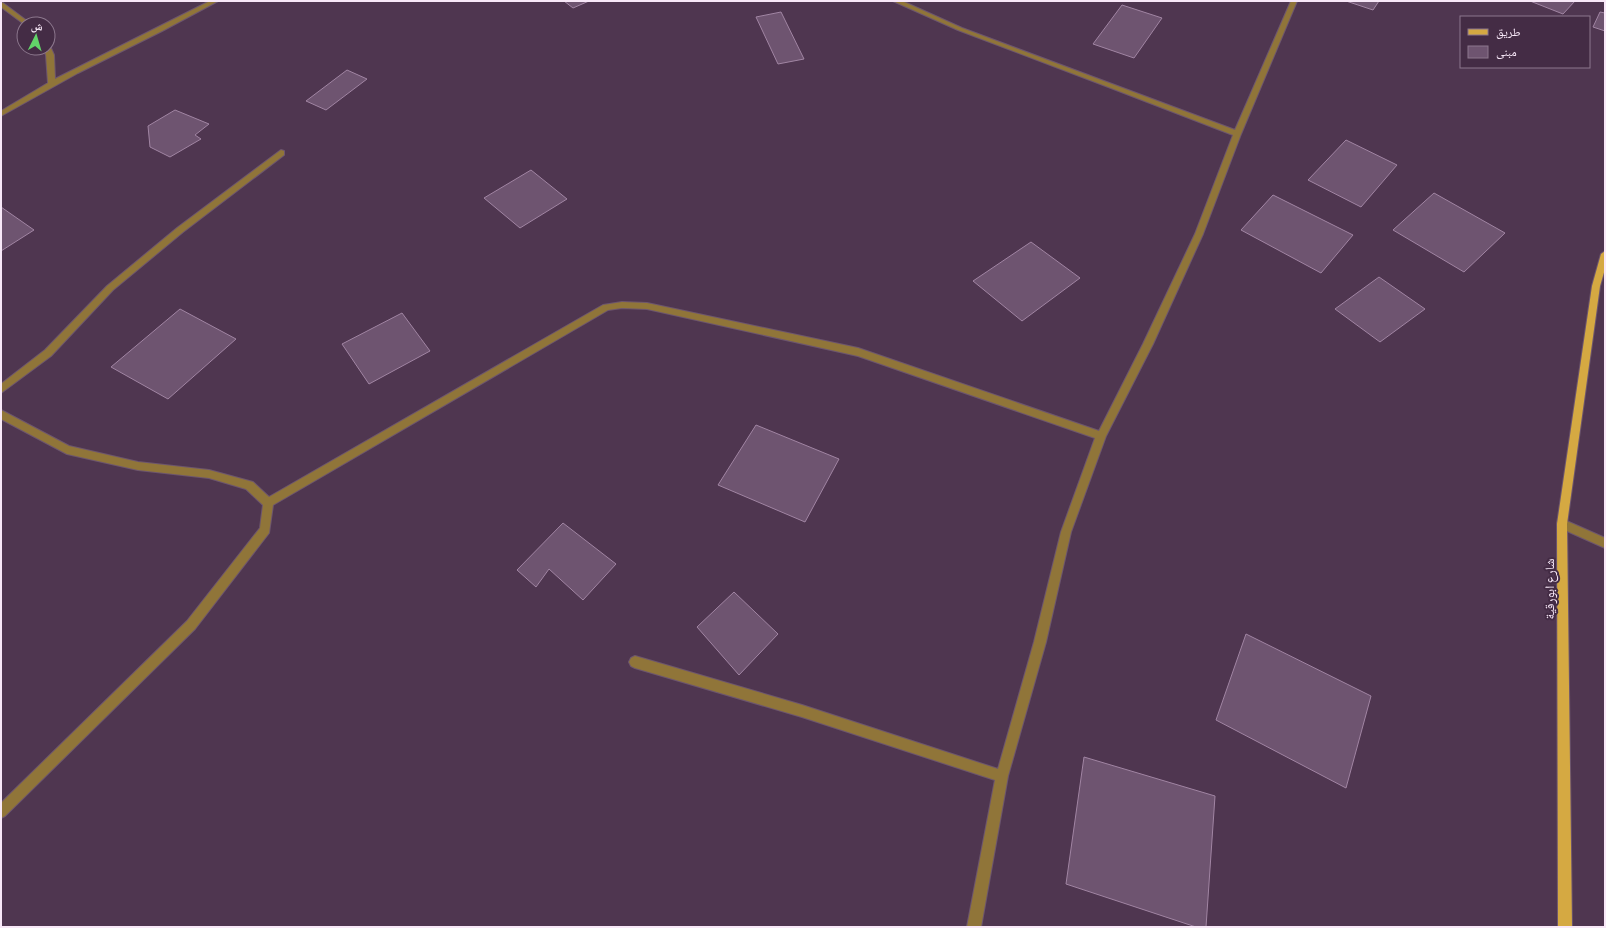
<svg xmlns="http://www.w3.org/2000/svg" width="1606" height="928" font-family="Manrope,'Noto Naskh Arabic',sans-serif">
<rect width="100%" height="100%" fill="#4f3650"/>
<path fill="#6e5470" stroke="#a185a3" d="M 564,1 L 589,1 L 573,8 Z
M 1346,1 L 1379,1 L 1373,10 Z
M 1530,1 L 1575,1 L 1563,14 Z
M 1122,5 L 1162,18 L 1134,58 L 1093,44 Z
M 781,12 L 804,59 L 778,64 L 756,17 Z
M 1600,12 L 1605,13 L 1605,31 L 1593,27 Z
M 347,70 L 367,79 L 326,110 L 306,101 Z
M 175,110 L 209,124 L 195,135 L 201,139 L 170,157 L 150,147 L 148,126 Z
M 1346,140 L 1397,165 L 1361,207 L 1308,180 Z
M 531,170 L 567,199 L 520,228 L 484,198 Z
M 1434,193 L 1505,233 L 1464,272 L 1393,230 Z
M 1273,195 L 1353,235 L 1321,273 L 1241,230 Z
M 1,207 L 34,230 L 1,251 Z
M 1031,242 L 1080,278 L 1022,321 L 973,281 Z
M 1379,277 L 1425,309 L 1380,342 L 1335,309 Z
M 180,309 L 236,339 L 168,399 L 111,367 Z
M 402,313 L 430,351 L 369,384 L 342,344 Z
M 756,425 L 839,459 L 805,522 L 718,485 Z
M 563,523 L 616,564 L 583,600 L 549,569 L 536,587 L 517,570 Z
M 734,592 L 778,634 L 739,675 L 697,627 Z
M 1246,634 L 1371,696 L 1346,788 L 1216,720 Z
M 1084,757 L 1215,796 L 1206,927 L 1196,927 L 1066,884 Z"/>
<g fill="none" stroke-linecap="round" stroke-linejoin="round">
<defs>
<path id="street" d="M 210,1 L 218,1 L 162,31 L 78,73 L 1,116 L 1,111 L 48,83 L 46,55 L 43,48 L 50,46 L 54,55 L 55,79 Z
M 893,1 L 902,1 L 962,28 L 1235,130 L 1291,1 L 1297,1 L 1241,134 L 1203,234 L 1153,344 L 1106,436 L 1071,532 L 1046,642 L 1008,776 L 981,927 L 967,927 L 995,780 L 802,717 L 635,668 L 631,666 L 629,662 L 631,658 L 635,656 L 802,705 L 998,769 L 1034,642 L 1061,532 L 1095,438 L 858,356 L 647,309 L 622,308 L 608,310 L 273,505 L 269,533 L 195,629 L 5,816 L 1,818 L 1,803 L 187,621 L 260,528 L 263,505 L 246,489 L 209,478 L 138,470 L 67,454 L 1,419 L 1,410 L 69,446 L 138,462 L 209,470 L 253,482 L 269,497 L 603,305 L 622,302 L 647,303 L 858,348 L 1099,431 L 1143,344 L 1195,234 L 1233,135 L 1111,88 L 958,30 Z
M 1,2 L 3,3 L 31,24 L 24,24 L 1,7 Z
M 281,150 L 284,151 L 284,155 L 183,232 L 113,290 L 51,356 L 1,393 L 1,384 L 45,350 L 107,286 L 177,228 Z
M 1562,519 L 1605,538 L 1605,548 L 1558,527 L 1557,524 L 1558,521 Z"/>
<path id="primary" d="M 1605,251 L 1605,269 L 1600,286 L 1567,524 L 1572,927 L 1558,927 L 1557,524 L 1592,286 L 1601,254 Z"/>
</defs>
<use href="#street" stroke="#6d566e" stroke-width="2"/>
<use href="#primary" stroke="#6d566e" stroke-width="2"/>
<use href="#street" fill="#907539" fill-rule="evenodd"/>
<use href="#primary" fill="#d5a942" fill-rule="evenodd"/>
</g>
<g text-anchor="middle" dominant-baseline="central" stroke-width="4" stroke-linejoin="round" paint-order="stroke">
<g font-size="13" fill="#f8e8f8" stroke="#442c45">
<text transform="translate(1549 589) rotate(-90)">شارع ابورقية</text>
</g>
</g>
<rect width="1606" height="928" fill="none" stroke="#f8e8f8" stroke-width="4"/>
<rect x="1460" y="16" width="130" height="52" fill="#442c45" stroke="#8c778d"/>
<rect x="1468" y="29" width="20" height="6" fill="#d5a942" stroke="#8c778d"/>
<text x="1496" y="36" font-size="12" fill="#f8e8f8">طريق</text>
<rect x="1468" y="46" width="20" height="12" fill="#6e5470" stroke="#8c778d"/>
<text x="1496" y="56" font-size="12" fill="#f8e8f8">مبنى</text>
<g transform="translate(36 36) rotate(5)"><circle r="19" fill="#442c45" stroke="#8c778d"/>
<path d="M0-3L7 15L0 10L-7 15Z" fill="#62d469"/>
<text y="-6" font-size="11" font-weight="bold" text-anchor="middle" fill="#f8e8f8">ش</text>
</g>
</svg>
